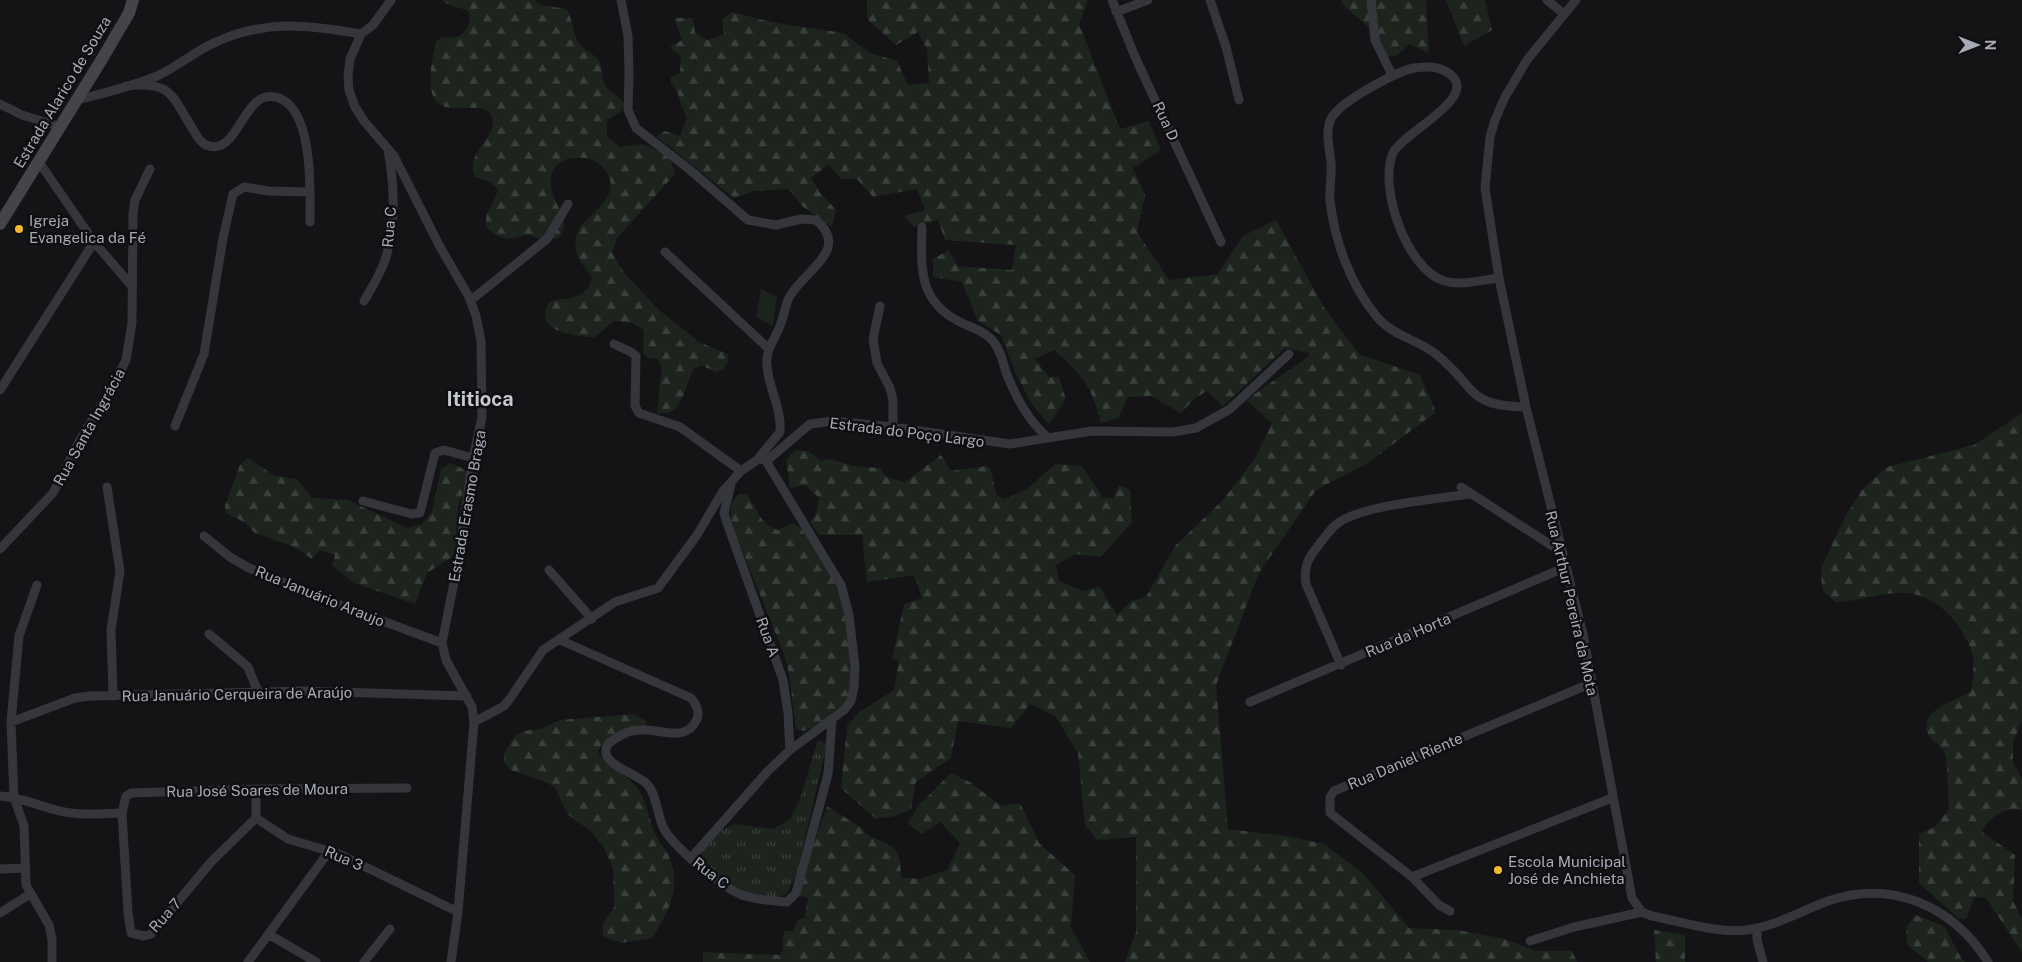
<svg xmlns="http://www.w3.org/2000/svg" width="2022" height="962" font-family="'Public Sans',sans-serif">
<defs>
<pattern id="grass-tufts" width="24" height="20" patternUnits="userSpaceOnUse" patternTransform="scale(1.25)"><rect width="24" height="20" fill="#1c241d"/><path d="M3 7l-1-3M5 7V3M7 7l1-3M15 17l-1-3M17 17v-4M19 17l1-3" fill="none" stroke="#3a413c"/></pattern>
<pattern id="forest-firs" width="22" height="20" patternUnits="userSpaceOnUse" patternTransform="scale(1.25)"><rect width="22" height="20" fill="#1c241d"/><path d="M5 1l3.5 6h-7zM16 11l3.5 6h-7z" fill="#3a413c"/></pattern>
</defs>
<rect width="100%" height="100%" fill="#141416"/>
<path fill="url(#grass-tufts)" d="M 818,740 L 827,744 L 797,873 L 787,893 L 775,899 L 755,899 L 708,872 L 702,861 L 702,851 L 717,832 L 735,824 L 773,829 L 790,819 L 799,802 Z"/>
<path fill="url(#forest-firs)" d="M 442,0 L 534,0 L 541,5 L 566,9 C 574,20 572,35 580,45 C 586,52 596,54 600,63 C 603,70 601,79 605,85 C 610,93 619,95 624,104 L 620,112 L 607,120 L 607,137 L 620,147 L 644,144 L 670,158 L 675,174 L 617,238 L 612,253 L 625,274 L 659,310 L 699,342 L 728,354 L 728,363 L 723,369 L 716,372 L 701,365 L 694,369 C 683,387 685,417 657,413 L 662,366 L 657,359 L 649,358 L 643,353 L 644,330 L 632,323 L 614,321 L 595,337 C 576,337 530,332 550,301 C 568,298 588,299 592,278 C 583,264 573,256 576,237 C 579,215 627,200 605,170 C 601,164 593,159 586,158 C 574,156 558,159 553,171 C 542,199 576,216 559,238 L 543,241 L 529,234 C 510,241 499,241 486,226 C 484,210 495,204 498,189 L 490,182 L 475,177 C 464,152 499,137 492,117 C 482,88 408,147 437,40 L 444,37 C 462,41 471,29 469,12 C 460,6 450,8 442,0 Z
M 867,0 L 1088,0 L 1079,24 L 1120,129 L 1149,121 L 1161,150 L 1133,168 L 1145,195 L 1137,232 L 1169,280 L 1218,274 L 1243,236 L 1276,220 L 1323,306 L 1359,354 L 1420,375 L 1436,412 L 1368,463 L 1316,490 L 1259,573 L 1216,685 L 1228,829 L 1287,836 L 1324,844 L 1363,873 L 1409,928 L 1456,930 L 1501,938 L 1537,951 L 1572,951 L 1577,962 L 1125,962 L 1136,932 L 1136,837 L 1097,840 L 1085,825 L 1078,753 L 1055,716 L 1030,704 L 1011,728 L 958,721 L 951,758 L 916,782 L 911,809 L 895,816 L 876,819 L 841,788 L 847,726 L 858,713 L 894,690 L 899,661 L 892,659 L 904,604 L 922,598 L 914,575 L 867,582 L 862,535 L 819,535 L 810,522 L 816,514 L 819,498 L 805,485 L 790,488 L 786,459 L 796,450 L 810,452 L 821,461 L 830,459 L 853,466 L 880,468 L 887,477 L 905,482 L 941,455 L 951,471 L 987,466 L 990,468 L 997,495 L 1003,499 C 1032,491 1034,480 1056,464 L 1082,466 L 1103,498 L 1113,498 L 1119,485 L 1130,490 L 1132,522 L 1101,557 L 1076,554 L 1056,565 L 1059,581 L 1084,591 L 1100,587 L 1117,615 L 1131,601 L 1146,597 L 1175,546 L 1223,500 L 1256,457 L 1272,423 L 1246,400 L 1308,357 L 1309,353 L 1285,348 L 1223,406 L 1207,391 L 1194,399 L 1181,413 L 1151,396 L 1128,397 L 1118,418 L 1101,423 C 1091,385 1084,377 1054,350 L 1035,359 L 1049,377 L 1059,377 L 1066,399 L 1049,424 L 1032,405 L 1016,374 L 1001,335 L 978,321 L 962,282 L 933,277 L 933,259 L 949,250 L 957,266 L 1012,270 L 1016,245 L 945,240 L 938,220 L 914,227 L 904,216 L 925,210 L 917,189 L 873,197 L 857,179 L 841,179 L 828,165 L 811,178 L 821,194 L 836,210 L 832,227 L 802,206 L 789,189 L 754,191 L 734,198 L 656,136 L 665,131 L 680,136 L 687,117 L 681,105 L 678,93 L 671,84 L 671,77 L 680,73 L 681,57 L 670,47 L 682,40 L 674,18 L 693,18 L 695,33 L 708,40 L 724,34 L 722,19 L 732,12 L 771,22 L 843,33 L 870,53 L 897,61 L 908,85 L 929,83 L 927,49 L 918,32 L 896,45 L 867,19 Z
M 1341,0 L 1426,0 L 1429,53 L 1410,44 L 1394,57 L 1385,55 L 1372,30 L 1342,4 Z
M 1446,0 L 1485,0 L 1492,30 L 1464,46 Z
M 2022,413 L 2022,721 L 2013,742 L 2013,762 L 2022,779 L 2022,810 C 2003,806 1991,817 1981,831 L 2015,855 L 2013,901 L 2022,919 L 2022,952 L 1986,898 L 1974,897 L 1966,920 L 1958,918 L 1919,883 L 1919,834 L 1935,827 L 1949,809 C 1948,799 1948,757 1944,751 C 1940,744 1931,741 1928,734 C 1917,711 1956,700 1971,692 C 1973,679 1976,660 1970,647 C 1959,620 1936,596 1907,593 C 1882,591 1860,602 1835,602 L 1822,589 L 1821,568 L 1846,515 L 1862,490 L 1887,467 L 1974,445 Z
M 248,458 L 275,476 L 297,479 L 312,498 L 348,500 L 407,528 L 422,524 L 432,512 L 441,469 L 450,463 L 466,470 L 468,478 L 458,506 L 455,555 L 427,573 L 415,604 L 354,583 L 332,565 L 335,555 L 320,550 L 312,559 L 294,547 L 255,533 L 244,522 L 226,513 L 225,506 L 240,465 Z
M 740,494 L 746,494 C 759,508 756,522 778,530 L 792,523 L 800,527 C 809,541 824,556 830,571 C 843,600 862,674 846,703 C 838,716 817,725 804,731 L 796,729 L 789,673 L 784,654 L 733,528 C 730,514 727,503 740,494 Z
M 633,714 L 646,721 L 646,725 C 629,727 606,735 598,751 C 605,769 622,771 634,784 C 647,798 647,816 655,833 C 659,843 667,850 670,859 C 682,889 667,914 652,938 L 621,943 L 603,936 L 602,925 L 614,907 L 614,897 L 613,868 L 604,848 L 592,832 L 567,814 L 556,789 L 548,783 L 511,770 L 504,762 L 504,753 L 516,735 L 524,731 L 543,728 L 560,720 Z
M 951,773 L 970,782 L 1001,806 L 1020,803 L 1039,843 L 1075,875 L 1071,927 L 1090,962 L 703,962 L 703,952 L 780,955 C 785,948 781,939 785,931 L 793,931 L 798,920 L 804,918 L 808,898 L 796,895 L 827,806 L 863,829 L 866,834 C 893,847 901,845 901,877 L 919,879 L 947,870 L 960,843 L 940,822 L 922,834 L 908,823 L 920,804 Z
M 1915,915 L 1944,926 L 1961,958 L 1965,962 L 1928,962 L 1907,944 L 1906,928 Z
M 1654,930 L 1685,935 L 1685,962 L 1656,962 Z"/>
<path fill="#1c241d" d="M 761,289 L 777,297 L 773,326 L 756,317 Z"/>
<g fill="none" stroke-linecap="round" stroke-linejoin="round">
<path stroke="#35363b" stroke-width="9" d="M 391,0 L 373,25 L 361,34 L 350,59 L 348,76 L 349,90 L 355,107 L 364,121 L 394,156 L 439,245 L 469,297 L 476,316 L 481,341 L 482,417 L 473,458 L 458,562 L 442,643 L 446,660 L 472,707 L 474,722 L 458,912 L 451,962
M 621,0 L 628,36 L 629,74 L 628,110 L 636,128 L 690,170 L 748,220 L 776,225 L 801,219 L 816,220 C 853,251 799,273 788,300 C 785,309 783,318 780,326 C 775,339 765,351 767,365 C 768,388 782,408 780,432 L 757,460
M 1112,0 L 1136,59 L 1221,242
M 1210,0 L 1226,47 L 1239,100
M 1371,0 L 1375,40 L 1392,75
M 1547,0 L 1564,14
M 1576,0 L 1527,60 L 1505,97 L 1495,120 L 1490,137 L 1485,188 L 1499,278 L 1526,407 L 1583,634 L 1632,898 L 1642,912 L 1652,916 C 1679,921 1718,934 1746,930 C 1774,927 1801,911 1828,901 C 1892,879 1953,906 1988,962
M 1116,12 L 1148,0
M 126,86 C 173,81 171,95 194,131 C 197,137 200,142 206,145 C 240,159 242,85 279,98 C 314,111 310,193 310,222
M 77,100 C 103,93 131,87 157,76 C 177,67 195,51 216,42 C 266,19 309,25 361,34
M 0,104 L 22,115 L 61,127
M 39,162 L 94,242 L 131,285
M 922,227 C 921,268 918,301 960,322 C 972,328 988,332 995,344 C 1001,352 1003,363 1006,372 C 1015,396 1027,419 1046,436
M 665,252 L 769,349
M 1499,278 C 1481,280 1461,286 1444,281 C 1407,269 1378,188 1393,153 C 1403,132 1480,98 1450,74 C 1439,66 1427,66 1414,68 C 1395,72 1342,101 1332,117 C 1324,130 1330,150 1331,163 C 1332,176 1329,189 1330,201 C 1335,242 1350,284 1377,317 C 1394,337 1418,339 1437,355 C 1477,387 1465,406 1526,407
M 364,301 C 371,289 379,276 384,263 C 396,231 395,185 388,151
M 470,301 L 547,239 L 568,204
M 880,306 L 873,339 L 877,363 L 890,388 L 893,400 L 893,427
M 614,344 L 631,352 L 636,356 L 635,406 L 639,413 L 680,427 L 741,471
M 0,390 L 94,242
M 175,426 L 204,354 L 223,238 L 233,194 L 244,187 L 268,191 L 310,192
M 731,484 L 724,513 L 726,520 L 783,680 L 788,713 L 790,750
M 107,487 L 120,571 L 111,630 L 113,696
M 1461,487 L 1560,551
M 363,501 L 412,514 L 420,513 L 435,453 L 444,450 L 473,458
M 204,536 L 230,557 L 249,568 L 326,600 L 442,643
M 0,549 L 53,493 L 81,438 L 113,386 L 126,360 L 132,323 L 133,214 L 135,200 L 150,169
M 549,570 L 592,619
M 37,585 L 19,636 L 11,722 L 14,797 L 24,826 L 26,885 L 49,925 L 52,939 L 52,962
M 209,634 L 248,667 L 258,692
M 560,640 L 691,698 C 696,704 700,711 697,719 C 686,744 660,728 640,730 C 631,730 622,734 615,739 C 611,741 606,744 606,750 C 604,766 636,773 647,784 C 657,795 657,814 663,827 C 672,846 722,887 742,895 C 756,900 773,901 787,902 L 796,893 L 828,774 L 832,721
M 1341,665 L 1306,584 C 1303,568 1308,558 1318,546 C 1324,538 1331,528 1338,523 C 1364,505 1436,499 1469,494
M 1250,702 L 1566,567
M 11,722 L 75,698 L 90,696 L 305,691 L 467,696
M 474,722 L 504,706 L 509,700 L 543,650 L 615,602 L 658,588 L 697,535 L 723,491 L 741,471 L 757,460 L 770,458 L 810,424 L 833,421 L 893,427 L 1010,444 L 1092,431 L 1173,432 L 1196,428 L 1230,409 L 1289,354
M 256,789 L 256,818 L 288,839 L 339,854 L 458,912
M 0,796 C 19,797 34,804 52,809 C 75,816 99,814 122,813
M 256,818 L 211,862 L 151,934 L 144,936 L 131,933 L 128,913 L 122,813 L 126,796 L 131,793 L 256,789 L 407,788
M 691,858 L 767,772 L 790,750 L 844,710 L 851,701 L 854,687 L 855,667 L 849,615 L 841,585 L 766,461
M 0,869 L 25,868
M 1412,877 L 1612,798
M 1450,911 L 1439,905 L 1412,877 L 1330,813 L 1330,797 L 1334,791 L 1592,683
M 0,913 L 30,894
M 1757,928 L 1757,940 L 1763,962
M 270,935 L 316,962
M 1530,941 L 1574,927 L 1642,912
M 248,962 L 330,850
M 364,962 L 390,929"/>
<path stroke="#43454b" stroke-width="12" d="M 0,224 L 102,59 L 129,13 L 133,0"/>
</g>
<g fill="#f3ba2f" stroke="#0f0f11" stroke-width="2">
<circle cx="19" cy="229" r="5"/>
<circle cx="1498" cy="870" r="5"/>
</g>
<g text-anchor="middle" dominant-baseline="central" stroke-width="5" stroke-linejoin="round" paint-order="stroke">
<g font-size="15" fill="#a6aab6" stroke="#0f0f11">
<text transform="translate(62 92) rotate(-59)">Estrada Alarico de Souza</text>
<text transform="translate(1166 121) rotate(65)">Rua D</text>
<text transform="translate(389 227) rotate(-85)">Rua C</text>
<text transform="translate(89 427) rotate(-61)">Rua Santa Ingrácia</text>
<text transform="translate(907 432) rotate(7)">Estrada do Poço Largo</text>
<text transform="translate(467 506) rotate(-80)">Estrada Erasmo Braga</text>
<text transform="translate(320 596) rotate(22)">Rua Januário Araujo</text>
<text transform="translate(1572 603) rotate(77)">Rua Arthur Pereira da Mota</text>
<text transform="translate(1408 635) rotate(-23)">Rua da Horta</text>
<text transform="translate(768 637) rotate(70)">Rua A</text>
<text transform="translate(237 694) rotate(-1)">Rua Januário Cerqueira de Araújo</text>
<text transform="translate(1405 761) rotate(-23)">Rua Daniel Riente</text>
<text transform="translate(257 790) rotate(-1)">Rua José Soares de Moura</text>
<text transform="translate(344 858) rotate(23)">Rua 3</text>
<text transform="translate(711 873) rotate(38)">Rua C</text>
<text transform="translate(165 915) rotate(-48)">Rua 7</text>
</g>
<g font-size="15" fill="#a6aab6" stroke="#0f0f11" text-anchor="start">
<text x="29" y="220">Igreja<tspan x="29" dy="17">Evangelica da Fé</tspan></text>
<text x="1508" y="861">Escola Municipal<tspan x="1508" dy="17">José de Anchieta</tspan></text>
</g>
<g font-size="20" font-weight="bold" fill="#c7c9d2" stroke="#0f0f11">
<text x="480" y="399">Ititioca</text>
</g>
</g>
<g transform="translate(1977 45) rotate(90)" stroke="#0f0f11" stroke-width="4" paint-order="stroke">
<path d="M0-4L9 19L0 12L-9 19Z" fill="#a6aab6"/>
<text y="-8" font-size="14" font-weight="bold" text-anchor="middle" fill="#a6aab6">N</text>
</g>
</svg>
